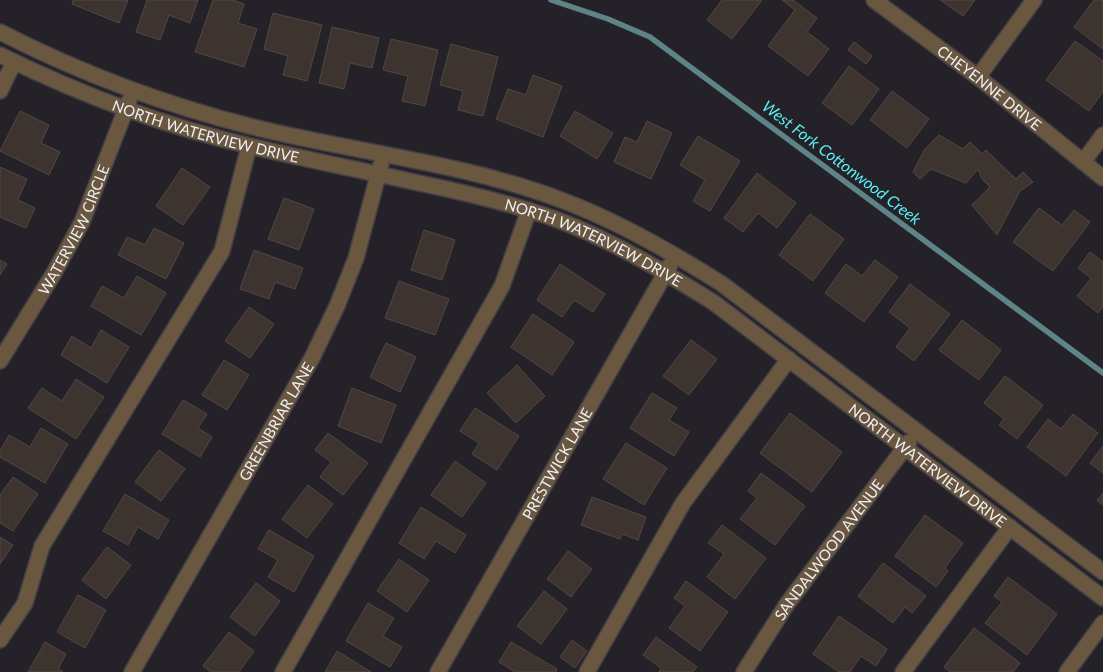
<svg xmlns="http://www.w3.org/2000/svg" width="1103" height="672" font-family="Lato,sans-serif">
<rect width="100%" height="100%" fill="#242129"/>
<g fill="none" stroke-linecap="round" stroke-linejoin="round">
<path stroke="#5d8487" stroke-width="5.5" d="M 551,0 L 608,19 L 650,37 L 1103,373"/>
</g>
<path fill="#3e342f" stroke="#524842" d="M 73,0 L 128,0 L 119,23 L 72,4 Z
M 147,0 L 198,0 L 190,23 L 169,15 L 160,40 L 136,32 Z
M 213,0 L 233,0 L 244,4 L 238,23 L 257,29 L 244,67 L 195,52 Z
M 722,0 L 762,0 L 732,39 L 707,20 Z
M 782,0 L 793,0 L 817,18 L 807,32 L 829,49 L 808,76 L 768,46 L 795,10 Z
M 940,0 L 975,0 L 963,16 Z
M 1094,0 L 1103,0 L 1103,49 L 1074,27 Z
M 273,13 L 322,25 L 307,81 L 283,75 L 288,56 L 264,49 Z
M 332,27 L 379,38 L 372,68 L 350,63 L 344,89 L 319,83 Z
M 391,39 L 438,50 L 425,106 L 402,101 L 408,76 L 383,70 Z
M 1075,41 L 1103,61 L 1103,92 L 1089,111 L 1046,80 Z
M 854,42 L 872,56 L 866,64 L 848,50 Z
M 451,44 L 498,57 L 483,116 L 458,110 L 463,91 L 440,85 Z
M 849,66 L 879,89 L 852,125 L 822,103 Z
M 533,75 L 562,86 L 543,137 L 496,119 L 508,89 L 526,95 Z
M 892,91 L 929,119 L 907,148 L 870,120 Z
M 20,111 L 49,125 L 41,143 L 60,152 L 49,175 L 0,151 Z
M 575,111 L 613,133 L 597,159 L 560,136 Z
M 647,121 L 672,133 L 651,179 L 614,162 L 625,137 L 637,142 Z
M 939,135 L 963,149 L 970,142 L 982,154 L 986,150 L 1016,179 L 1023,172 L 1033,182 L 1020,191 L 997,235 L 972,205 L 990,187 L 982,179 L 978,169 L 966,183 L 931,169 L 920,179 L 913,172 L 925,149 Z
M 698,136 L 740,161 L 710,211 L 693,201 L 705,180 L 680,165 Z
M 0,167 L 27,179 L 18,200 L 35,208 L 26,228 L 0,217 Z
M 182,168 L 210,187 L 183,225 L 156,206 Z
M 757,173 L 796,203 L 777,228 L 758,213 L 743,232 L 724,218 Z
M 284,198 L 314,209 L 299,250 L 268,239 Z
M 1039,208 L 1062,225 L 1074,210 L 1090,222 L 1053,271 L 1013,242 Z
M 810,214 L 844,239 L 813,281 L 779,255 Z
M 154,228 L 184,243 L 166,279 L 118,255 L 127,237 L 145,245 Z
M 424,230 L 455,240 L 442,280 L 411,270 Z
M 254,250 L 303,268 L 295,289 L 275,282 L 269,299 L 240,289 Z
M 1090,252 L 1103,262 L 1103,306 L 1098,313 L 1077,296 L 1091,278 L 1078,268 Z
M 0,260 L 7,264 L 0,275 Z
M 875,260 L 898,277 L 864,322 L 825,293 L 846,264 L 862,276 Z
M 560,264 L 605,294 L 593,312 L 574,300 L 562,317 L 537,300 Z
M 137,276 L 166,293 L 141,335 L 91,306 L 102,286 L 124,298 Z
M 399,281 L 449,299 L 435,335 L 385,318 Z
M 910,284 L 950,314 L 914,361 L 896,347 L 910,328 L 889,312 Z
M 249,307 L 274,324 L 250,358 L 225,341 Z
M 533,314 L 574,342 L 552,375 L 511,347 Z
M 962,320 L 1001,350 L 979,380 L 939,350 Z
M 101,330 L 129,347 L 107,383 L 61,355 L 72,336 L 91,348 Z
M 691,340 L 717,359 L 689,395 L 663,376 Z
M 386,343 L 416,357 L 400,392 L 370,377 Z
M 224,360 L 249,375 L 227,410 L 202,395 Z
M 517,365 L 545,396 L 516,423 L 487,393 Z
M 1005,376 L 1043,405 L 1017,439 L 999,425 L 1004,419 L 984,403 Z
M 76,379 L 104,397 L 76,439 L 28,408 L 42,388 L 62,401 Z
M 352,388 L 396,405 L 381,443 L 338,426 Z
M 652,393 L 677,408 L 669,420 L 689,432 L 674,456 L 630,428 Z
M 183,400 L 207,414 L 198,428 L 212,437 L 200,457 L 162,434 Z
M 475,408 L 519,436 L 497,470 L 472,454 L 479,443 L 460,431 Z
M 790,413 L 842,452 L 812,492 L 760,453 Z
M 1073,414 L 1098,433 L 1066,476 L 1027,447 L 1048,419 L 1061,429 Z
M 41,428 L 68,444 L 45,483 L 0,457 L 0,451 L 9,435 L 30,447 Z
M 328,433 L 368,463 L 343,495 L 320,477 L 331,462 L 315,450 Z
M 626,443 L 667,468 L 644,505 L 603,479 Z
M 1103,446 L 1103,473 L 1090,463 Z
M 159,450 L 185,469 L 161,501 L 135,482 Z
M 455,461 L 486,483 L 462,517 L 431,495 Z
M 761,473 L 805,506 L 775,545 L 740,519 L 757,498 L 748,491 Z
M 13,477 L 38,494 L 13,531 L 0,523 L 0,495 Z
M 308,485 L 333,504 L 307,538 L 282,519 Z
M 1103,493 L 1103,505 L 1097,500 Z
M 125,494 L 169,520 L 158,539 L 138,527 L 128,545 L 103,531 Z
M 592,497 L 646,517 L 638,540 L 622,534 L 620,539 L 581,525 Z
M 421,507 L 466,535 L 455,553 L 436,541 L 424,559 L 399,543 Z
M 925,515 L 963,543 L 945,568 L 948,571 L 936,587 L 895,556 Z
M 722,525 L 766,558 L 735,599 L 707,577 L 724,554 L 708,543 Z
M 269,530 L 314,556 L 294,592 L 268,577 L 278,560 L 258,549 Z
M 0,537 L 13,545 L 0,564 Z
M 107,547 L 131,565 L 106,599 L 82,580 Z
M 568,551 L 592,569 L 571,597 L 547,579 Z
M 399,559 L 429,580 L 407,612 L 377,591 Z
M 883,563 L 926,596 L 912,613 L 905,607 L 893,623 L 858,596 Z
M 1008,577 L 1057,614 L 1027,655 L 985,623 L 1002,602 L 994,596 Z
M 686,581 L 728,612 L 700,651 L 669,628 L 685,606 L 674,598 Z
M 256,583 L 280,601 L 255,636 L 230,617 Z
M 544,591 L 567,609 L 541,644 L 517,626 Z
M 78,595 L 106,610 L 85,648 L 57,632 Z
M 368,603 L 394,618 L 383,636 L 402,647 L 390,667 L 346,641 Z
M 839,616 L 887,649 L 876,666 L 861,656 L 850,672 L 839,672 L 813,654 Z
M 974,628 L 1020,663 L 1013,672 L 950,672 L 944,667 Z
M 229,632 L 254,651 L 239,672 L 211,672 L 203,666 Z
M 656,637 L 697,667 L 693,672 L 659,672 L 661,668 L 643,655 Z
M 572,640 L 587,651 L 575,668 L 560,657 Z
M 45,642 L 66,654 L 58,669 L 63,672 L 28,672 Z
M 511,642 L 557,669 L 556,672 L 515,672 L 499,662 Z
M 337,651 L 371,672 L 325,672 Z"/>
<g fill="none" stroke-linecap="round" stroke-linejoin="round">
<defs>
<g id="minor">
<path id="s1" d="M 874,0 L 978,77 L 1103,178"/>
<path d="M 0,32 C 80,73 165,105 253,127 C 358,153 468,163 569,203 C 623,224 673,253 722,284 L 1103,572"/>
<path id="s2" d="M 0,55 C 79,94 164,126 250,146 C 305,159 360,170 414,182 C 463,192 511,203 558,220 C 613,241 663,271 713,302 L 1103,598"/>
<path d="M 978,77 L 1034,0"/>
<path d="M 0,91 L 14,62"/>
<path d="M 1083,162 L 1103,135"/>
<path id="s3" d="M 0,361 L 54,273 L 82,222 L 129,101"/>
<path d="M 0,640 L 25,603 L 42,546 L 222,251 L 249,146"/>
<path id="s4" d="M 132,672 L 312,358 L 337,306 L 356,258 L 381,164"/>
<path d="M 283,672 L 502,286 L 529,210"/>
<path id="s5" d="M 438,672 L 670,265"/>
<path d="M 587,672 L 683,503 L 789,359"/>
<path id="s6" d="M 744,672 L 787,604 L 909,442"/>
<path d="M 903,672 L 1010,527"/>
<path d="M 1067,672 L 1103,623"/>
</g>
</defs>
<use href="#minor" stroke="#413e45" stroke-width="18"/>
<use href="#minor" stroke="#69573f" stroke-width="15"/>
</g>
<g text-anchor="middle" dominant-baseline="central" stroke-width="4.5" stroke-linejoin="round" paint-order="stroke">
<g font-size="15" fill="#f1eef4" stroke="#242129">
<text stroke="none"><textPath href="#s1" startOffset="145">CHEYENNE DRIVE</textPath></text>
<text stroke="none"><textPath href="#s2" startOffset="220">NORTH WATERVIEW DRIVE</textPath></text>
<text stroke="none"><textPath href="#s3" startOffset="151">WATERVIEW CIRCLE</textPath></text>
<text stroke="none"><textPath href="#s2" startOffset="625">NORTH WATERVIEW DRIVE</textPath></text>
<text stroke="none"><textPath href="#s4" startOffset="289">GREENBRIAR LANE</textPath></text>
<text stroke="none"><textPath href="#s5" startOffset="240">PRESTWICK LANE</textPath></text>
<text stroke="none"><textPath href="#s2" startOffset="1029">NORTH WATERVIEW DRIVE</textPath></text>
<text stroke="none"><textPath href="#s6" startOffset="149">SANDALWOOD AVENUE</textPath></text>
</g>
<g font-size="16" font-style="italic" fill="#58f1f4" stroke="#242129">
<text transform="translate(842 162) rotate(37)">West Fork Cottonwood Creek</text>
</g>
</g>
</svg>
